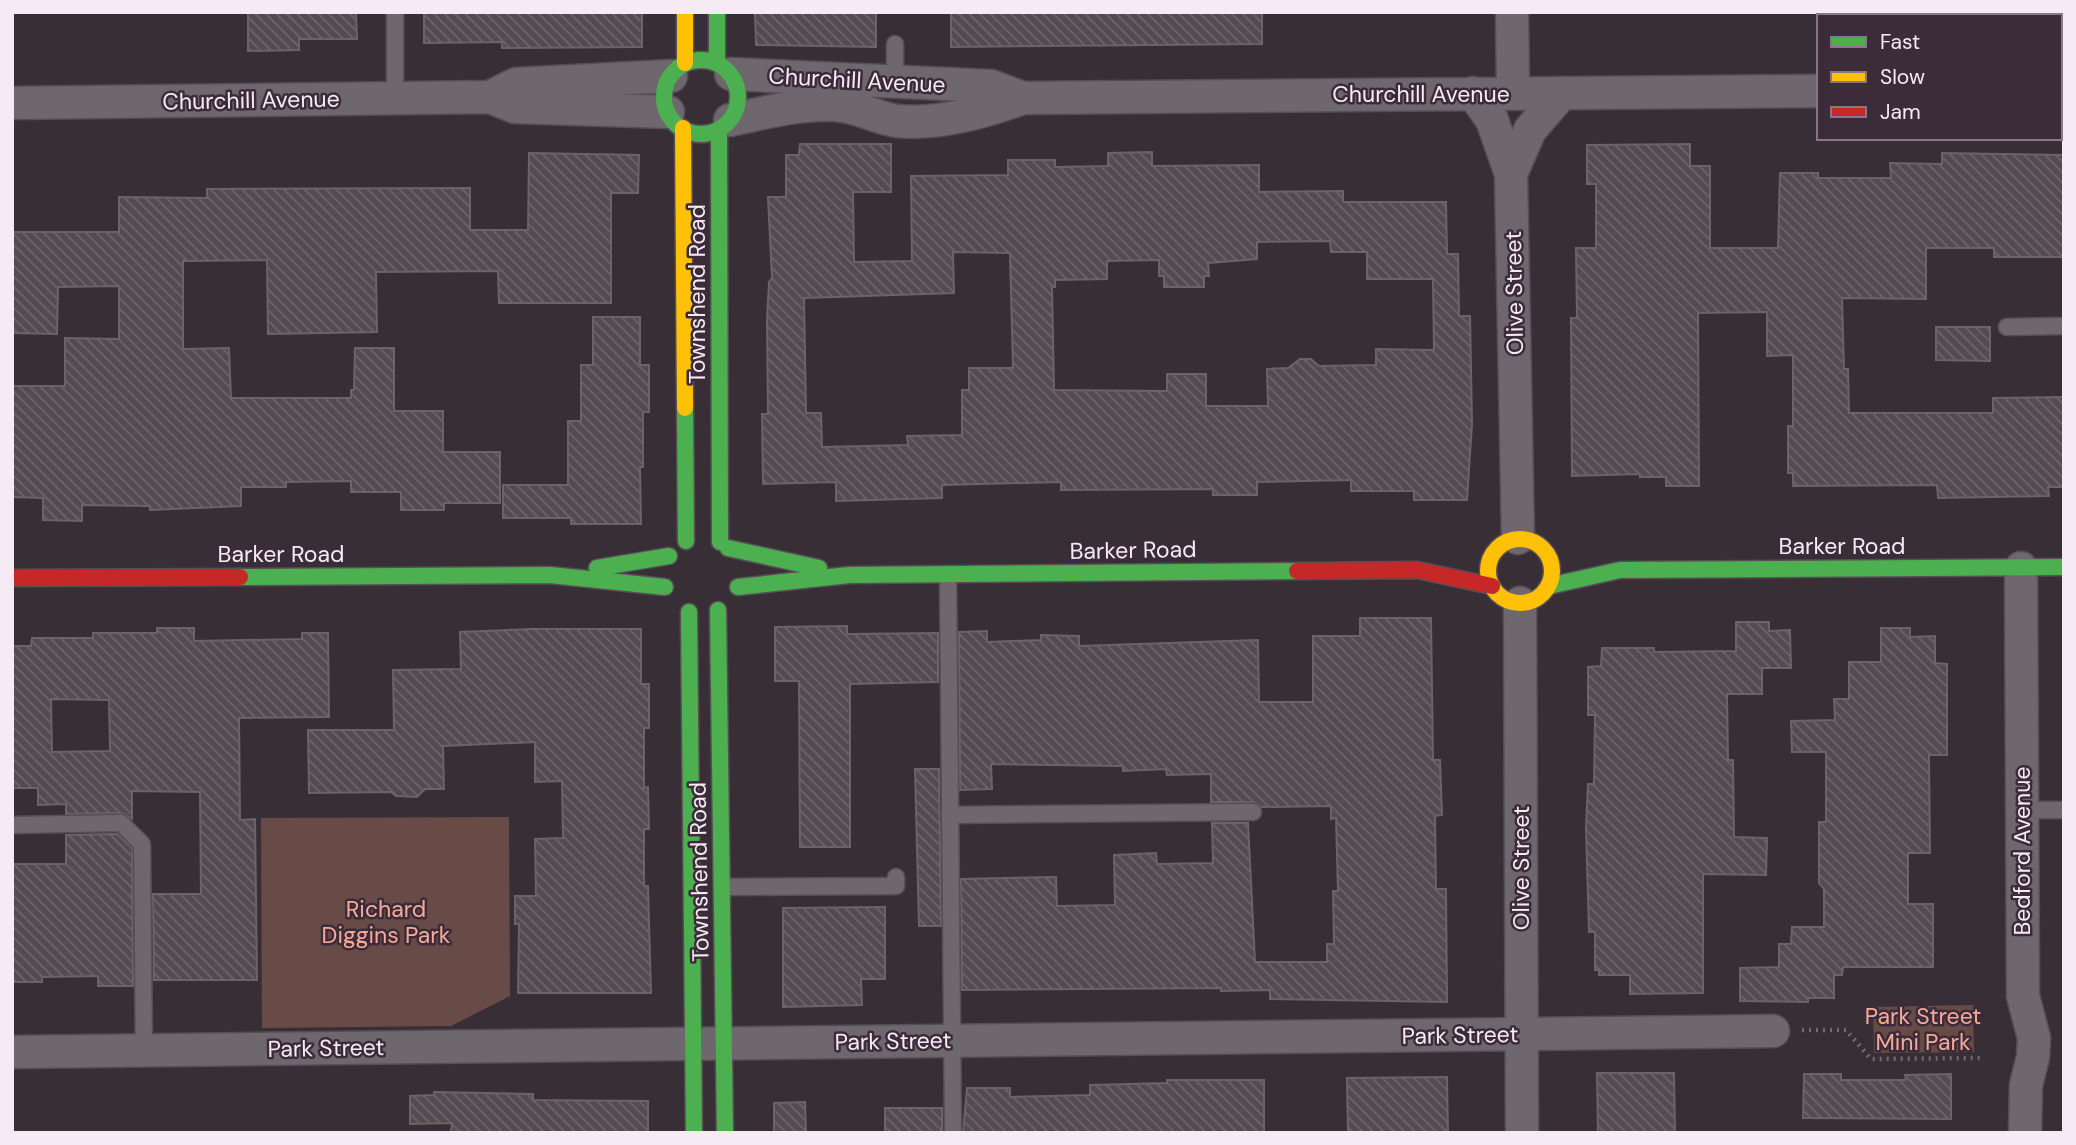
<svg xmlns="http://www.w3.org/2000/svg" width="2076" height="1145" font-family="'DM Sans',sans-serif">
<defs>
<pattern id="building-back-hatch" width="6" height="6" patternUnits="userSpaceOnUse" patternTransform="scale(1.75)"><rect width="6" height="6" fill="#544b50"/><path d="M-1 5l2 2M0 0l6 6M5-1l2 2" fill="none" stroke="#6d656a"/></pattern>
</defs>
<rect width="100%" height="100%" fill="#382f36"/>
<path fill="#684b46" d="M 509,817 L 510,996 L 451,1026 L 262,1028 L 261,818 Z
M 1973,1005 L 1974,1052 L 1874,1053 L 1873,1007 Z"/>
<path fill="url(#building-back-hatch)" stroke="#6c6367" stroke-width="2" fill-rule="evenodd" d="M 248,12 L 356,12 L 357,39 L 299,39 L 299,50 L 248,51 Z
M 424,12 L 642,12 L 642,47 L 502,48 L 502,42 L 424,43 Z
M 755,12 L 876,12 L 876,47 L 756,45 Z
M 951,12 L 1262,12 L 1262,44 L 951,47 Z
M 800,144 L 891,144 L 891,192 L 853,192 L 854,262 L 912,261 L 911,176 L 1008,175 L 1008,160 L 1055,160 L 1055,167 L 1108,166 L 1108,153 L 1152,152 L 1152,166 L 1259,165 L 1259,192 L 1343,191 L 1343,202 L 1446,202 L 1447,254 L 1458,254 L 1459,316 L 1470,316 L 1472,424 L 1467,500 L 1414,500 L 1414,491 L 1351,491 L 1351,480 L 1257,482 L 1257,495 L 1213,495 L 1213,489 L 1061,490 L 1061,482 L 942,485 L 942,498 L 836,501 L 836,482 L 763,484 L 762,414 L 768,414 L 767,320 L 769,282 L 772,278 L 768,197 L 786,197 L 786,155 L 799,155 ZM 1330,241 L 1331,252 L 1367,252 L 1367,279 L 1433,279 L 1434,350 L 1376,349 L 1376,365 L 1319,366 L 1311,359 L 1300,359 L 1288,368 L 1267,369 L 1268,406 L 1206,406 L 1206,374 L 1167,374 L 1167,391 L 1054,390 L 1052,287 L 1055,287 L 1055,280 L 1107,279 L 1107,261 L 1159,260 L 1159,276 L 1164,276 L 1164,287 L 1204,287 L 1204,276 L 1209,276 L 1208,263 L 1257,259 L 1257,242 ZM 953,252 L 1010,253 L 1013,368 L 969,368 L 969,390 L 962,390 L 962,435 L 907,436 L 908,445 L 822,447 L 821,413 L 806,413 L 804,298 L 954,293 Z
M 1690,144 L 1690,166 L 1710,166 L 1710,248 L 1778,248 L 1780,173 L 1818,173 L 1818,178 L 1891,178 L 1890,163 L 1942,164 L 1942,153 L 2064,155 L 2064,257 L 1994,257 L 1994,248 L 1926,248 L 1926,299 L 1842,298 L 1844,369 L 1848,369 L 1849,413 L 1993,413 L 1993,398 L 2064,397 L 2064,487 L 2048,487 L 2049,496 L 1938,498 L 1937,485 L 1793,486 L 1793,473 L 1788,473 L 1788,426 L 1793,426 L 1793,355 L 1767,356 L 1767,312 L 1698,313 L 1699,486 L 1666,486 L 1666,477 L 1640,477 L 1640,474 L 1572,476 L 1571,318 L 1577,318 L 1576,248 L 1596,248 L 1596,184 L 1587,184 L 1587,145 Z
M 529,153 L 639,155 L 638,193 L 611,193 L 611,303 L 499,303 L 498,271 L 376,272 L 377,332 L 268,334 L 267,260 L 183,261 L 183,349 L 229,348 L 231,398 L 351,398 L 351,390 L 354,390 L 355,348 L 394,348 L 394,411 L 443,411 L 443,452 L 500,452 L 500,503 L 444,503 L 444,510 L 401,510 L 401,492 L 351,492 L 351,481 L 286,482 L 286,487 L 241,487 L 241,506 L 150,510 L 150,506 L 82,505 L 82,521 L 43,520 L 43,498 L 12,497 L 12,386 L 65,386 L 65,338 L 119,339 L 119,286 L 58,287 L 57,334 L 12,333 L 12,232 L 119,232 L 119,197 L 207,198 L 207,189 L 470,188 L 470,230 L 528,230 Z
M 593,317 L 640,317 L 640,365 L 649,365 L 649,412 L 643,412 L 643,467 L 640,467 L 641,524 L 571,524 L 571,518 L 503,518 L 503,485 L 568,485 L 568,421 L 581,421 L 581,365 L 593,365 Z
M 1936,327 L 1990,327 L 1990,361 L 1936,360 Z
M 1360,618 L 1431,618 L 1433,760 L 1440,760 L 1442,815 L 1435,816 L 1436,889 L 1446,889 L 1447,1002 L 1270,999 L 1270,990 L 1221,991 L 1221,988 L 962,990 L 961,879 L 1056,877 L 1057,906 L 1115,905 L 1114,855 L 1156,853 L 1157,864 L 1213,863 L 1212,823 L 1248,823 L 1255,962 L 1327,962 L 1327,944 L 1334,944 L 1333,891 L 1338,891 L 1336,818 L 1331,819 L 1331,806 L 1262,807 L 1253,802 L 1211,802 L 1211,774 L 1167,775 L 1166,769 L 1123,771 L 1123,766 L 991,764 L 992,789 L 960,790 L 959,632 L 987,631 L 987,642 L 1041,640 L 1041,635 L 1079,636 L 1079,646 L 1258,640 L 1259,702 L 1313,702 L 1313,636 L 1360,636 Z
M 1736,622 L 1769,622 L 1769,631 L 1790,630 L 1791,668 L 1762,668 L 1762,694 L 1727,694 L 1728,760 L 1733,760 L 1734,837 L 1767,838 L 1766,875 L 1703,874 L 1703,993 L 1630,994 L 1630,975 L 1599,975 L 1599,970 L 1595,970 L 1595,932 L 1589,932 L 1586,827 L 1588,784 L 1594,784 L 1595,715 L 1588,715 L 1588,667 L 1601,666 L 1602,648 L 1654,648 L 1654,652 L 1736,651 Z
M 847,626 L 847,634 L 938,633 L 938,682 L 850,684 L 850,847 L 800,847 L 799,681 L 775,681 L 775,627 Z
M 157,628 L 194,628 L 194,641 L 302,639 L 302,633 L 328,633 L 329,717 L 239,718 L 240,820 L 255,819 L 257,980 L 154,980 L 153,894 L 201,894 L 200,792 L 132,791 L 132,819 L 121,813 L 66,814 L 66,804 L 38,805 L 38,788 L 12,788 L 12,646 L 31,646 L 32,638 L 93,638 L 93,633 L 157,633 ZM 51,699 L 109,700 L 110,751 L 52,752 Z
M 1881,628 L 1910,628 L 1910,637 L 1935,636 L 1935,663 L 1947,664 L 1947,755 L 1929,755 L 1930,853 L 1908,853 L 1908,904 L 1933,904 L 1933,967 L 1843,967 L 1842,975 L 1834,975 L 1834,998 L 1808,998 L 1808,1002 L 1740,1001 L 1740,968 L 1779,967 L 1779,944 L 1791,944 L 1792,927 L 1824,927 L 1824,889 L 1819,883 L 1819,822 L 1826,822 L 1826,752 L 1792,752 L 1791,721 L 1835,720 L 1834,699 L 1849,699 L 1849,662 L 1881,662 Z
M 531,629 L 641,629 L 641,684 L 649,684 L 649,728 L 644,728 L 644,788 L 648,787 L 649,829 L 644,829 L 644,886 L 648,886 L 651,993 L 518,993 L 519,924 L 515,924 L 515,896 L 536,896 L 535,839 L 563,838 L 562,781 L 535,782 L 535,742 L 443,746 L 444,789 L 425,789 L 417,797 L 396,796 L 391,792 L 309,793 L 308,730 L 394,730 L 393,670 L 461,669 L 460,632 Z
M 915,769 L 939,769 L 941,926 L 919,926 Z
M 117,834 L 132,848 L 133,986 L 98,986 L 98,976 L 42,977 L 42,982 L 12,982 L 12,864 L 66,864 L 66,835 Z
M 885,907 L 885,979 L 861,979 L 862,1005 L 783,1007 L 783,908 Z
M 1597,1073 L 1674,1073 L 1675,1133 L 1598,1133 Z
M 1804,1074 L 1841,1074 L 1841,1080 L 1906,1080 L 1905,1075 L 1951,1074 L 1951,1119 L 1803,1118 Z
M 1447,1077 L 1448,1133 L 1348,1133 L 1347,1078 Z
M 1167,1080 L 1264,1080 L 1264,1133 L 963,1133 L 967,1088 L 1010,1088 L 1010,1097 L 1090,1095 L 1090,1085 L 1167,1083 Z
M 434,1092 L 533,1094 L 533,1100 L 648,1101 L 648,1133 L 451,1133 L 452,1123 L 410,1124 L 410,1096 L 434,1095 Z
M 805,1102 L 806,1133 L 774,1133 L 774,1103 Z
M 885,1108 L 942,1108 L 942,1133 L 885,1133 Z"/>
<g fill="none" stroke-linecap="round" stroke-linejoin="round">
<defs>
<path id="lane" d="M 395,12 L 395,98
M 895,44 L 895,82
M 2007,327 L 2064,326
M 948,574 L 953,1133
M 2022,810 L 2064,810
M 950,815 L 1253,812
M 12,825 L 121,823 L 142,844 L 144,1051
M 722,887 L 896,886 L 896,877"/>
<path id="street" d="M 1512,12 L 1513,93
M 731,74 L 991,86 L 1023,98
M 2060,88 L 2064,88
M 1473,93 L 1492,120 L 1511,174 L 1518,538
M 490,97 L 516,84 L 671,76
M 12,103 L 490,97 L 515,107 L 668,112
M 730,120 C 764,113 800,103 835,105 C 857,106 876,118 897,121 C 939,125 984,112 1023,98 L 1819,91
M 1511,174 L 1530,130 L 1562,93
M 2021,568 L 2023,996 L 2034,1038 L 2033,1057 L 2026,1085 L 2025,1133
M 1520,603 L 1522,1133
M 12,1052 L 1773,1031"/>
<path id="fast" d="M 717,12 L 717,63
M664 97a37 37 0 1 1 74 0a37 37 0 1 1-74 0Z
M 719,129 L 720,542
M 685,408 L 686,541
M 728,548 L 819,568
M 597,568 L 669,556
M 240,577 L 550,575 L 665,587
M 1549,586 L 1620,570 L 2064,567
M 738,587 L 849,575 L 1297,571
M 718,610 L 725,1133
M 689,612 L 694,1133"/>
<path id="slow" d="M 685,12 L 685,63
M 683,128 L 685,408
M1488 571a32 32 0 1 1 64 0a32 32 0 1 1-64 0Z"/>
<path id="jam" d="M 1297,571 L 1417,570 L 1492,586
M 12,578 L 240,577"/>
</defs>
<use href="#lane" stroke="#574e55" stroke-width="19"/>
<use href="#street" stroke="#574e55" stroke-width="35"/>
<use href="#fast" stroke="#574e55" stroke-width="19"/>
<use href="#slow" stroke="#574e55" stroke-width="19"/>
<use href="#jam" stroke="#574e55" stroke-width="19"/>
<path stroke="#716b71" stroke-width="4.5" stroke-dasharray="2 5" stroke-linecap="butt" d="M 1802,1030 L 1846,1030 L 1871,1059 L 1981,1058"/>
<use href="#lane" stroke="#6e676d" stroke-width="16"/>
<use href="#street" stroke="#6e676d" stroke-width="32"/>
<use href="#fast" stroke="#4caf50" stroke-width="16"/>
<use href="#slow" stroke="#ffc107" stroke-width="16"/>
<use href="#jam" stroke="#c62828" stroke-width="16"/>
</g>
<g text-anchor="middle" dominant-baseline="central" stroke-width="5" stroke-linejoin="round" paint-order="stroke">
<g font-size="23" fill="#f6ebf4" stroke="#3c2b39">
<text transform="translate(857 80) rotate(3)">Churchill Avenue</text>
<text x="1421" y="94">Churchill Avenue</text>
<text transform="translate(251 100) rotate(-1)">Churchill Avenue</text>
<text transform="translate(1514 293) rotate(-91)">Olive Street</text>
<text transform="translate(697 294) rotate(-90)">Townshend Road</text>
<text x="1842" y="546">Barker Road</text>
<text transform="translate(1133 550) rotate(-1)">Barker Road</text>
<text x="281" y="554">Barker Road</text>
<text transform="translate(2022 851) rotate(-90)">Bedford Avenue</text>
<text transform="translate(1521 868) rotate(-90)">Olive Street</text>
<text transform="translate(699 872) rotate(-91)">Townshend Road</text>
<text transform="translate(1460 1035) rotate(-1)">Park Street</text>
<text transform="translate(893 1041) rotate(-1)">Park Street</text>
<text transform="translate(326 1048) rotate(-1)">Park Street</text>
</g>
<g font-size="23" fill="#f6aa99" stroke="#3c2b39">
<text x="386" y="909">Richard<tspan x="386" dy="26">Diggins Park</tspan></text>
<text x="1923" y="1016">Park Street<tspan x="1923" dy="26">Mini Park</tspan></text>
</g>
</g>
<rect width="2076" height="1145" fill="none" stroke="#f6ebf4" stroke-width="28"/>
<rect x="1817" y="14" width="245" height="126" fill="#3c2b39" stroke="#867884" stroke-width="2"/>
<rect x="1831" y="37" width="35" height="10" fill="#4caf50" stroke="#867884" stroke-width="2"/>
<text x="1880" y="49" font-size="21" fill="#f6ebf4">Fast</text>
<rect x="1831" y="72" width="35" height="10" fill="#ffc107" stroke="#867884" stroke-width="2"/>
<text x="1880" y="84" font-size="21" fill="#f6ebf4">Slow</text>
<rect x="1831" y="107" width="35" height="10" fill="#c62828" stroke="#867884" stroke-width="2"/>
<text x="1880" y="119" font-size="21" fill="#f6ebf4">Jam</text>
</svg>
